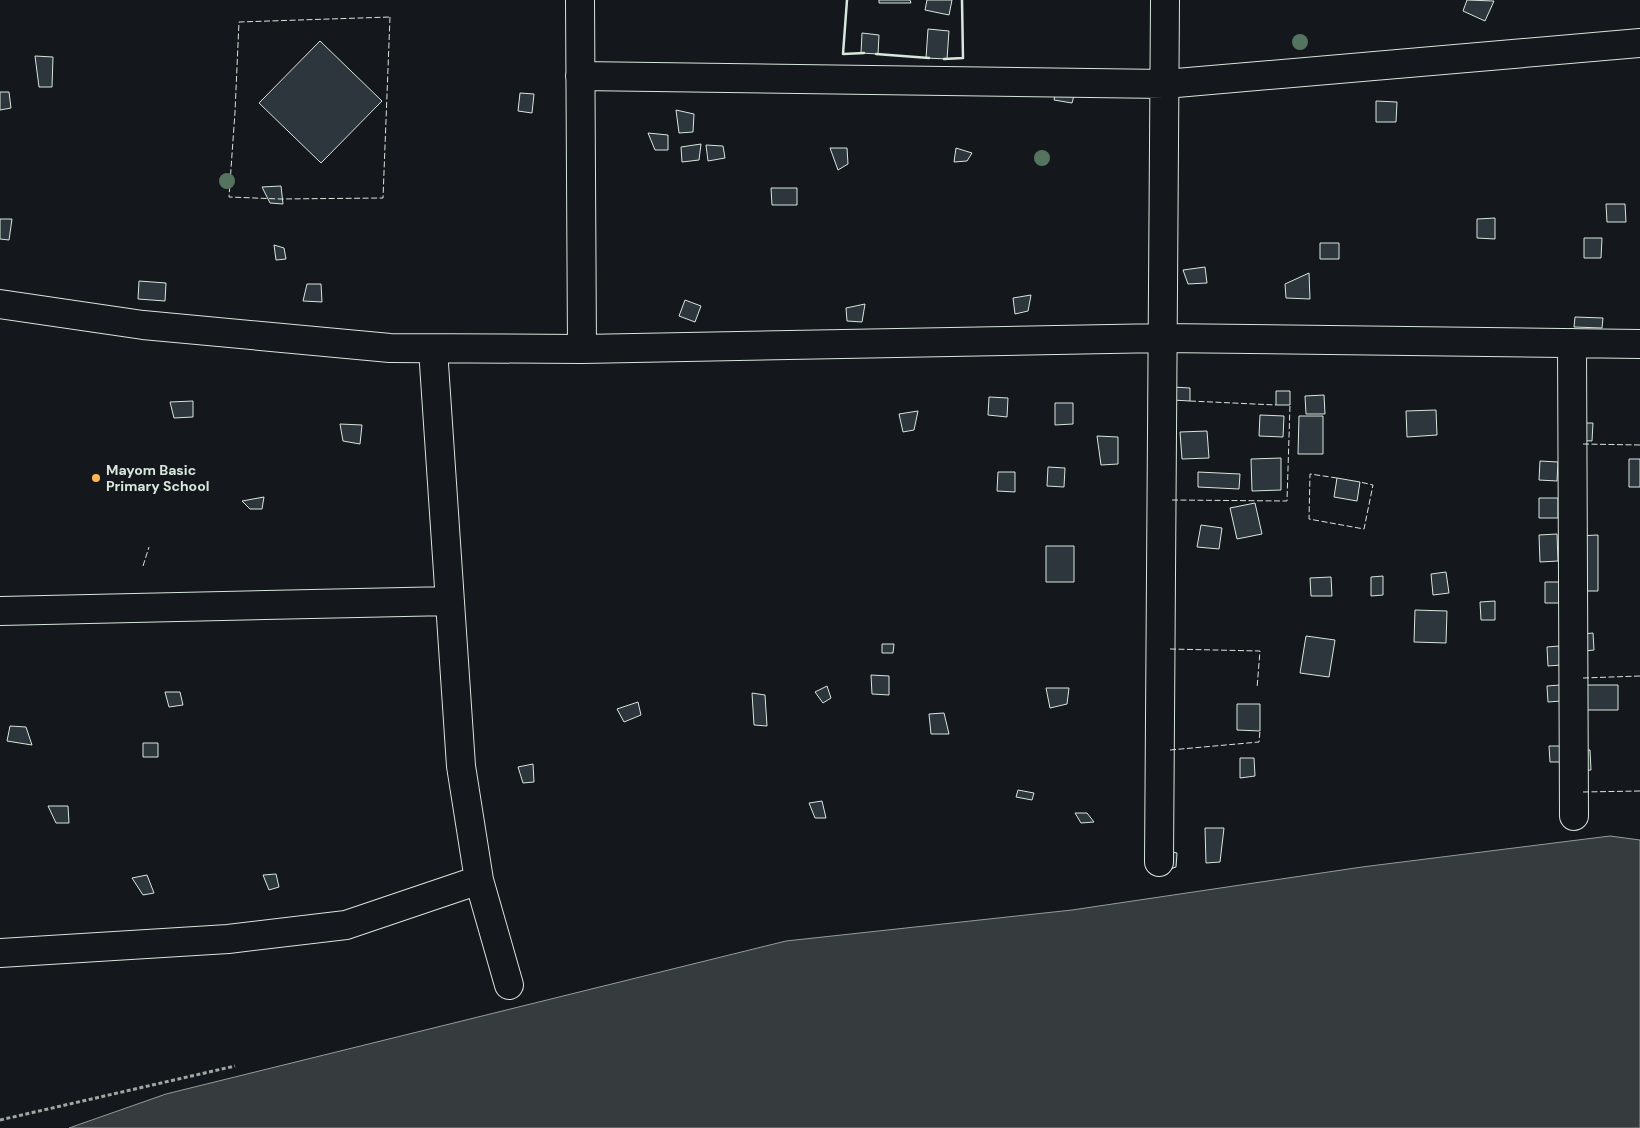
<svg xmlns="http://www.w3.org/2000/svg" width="1640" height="1128" font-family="'DM Sans',sans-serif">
<rect width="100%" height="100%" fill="#14181c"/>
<path fill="#363b3e" stroke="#939e99" d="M 1610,836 L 1640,840 L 1640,1128 L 69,1128 L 166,1094 L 786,941 L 1072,910 L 1362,867 Z"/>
<path fill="#2c363c" stroke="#d8e6dc" d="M 879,0 L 910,0 L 911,3 L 879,3 Z
M 927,0 L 952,0 L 949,15 L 925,10 Z
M 1467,0 L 1494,1 L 1485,21 L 1463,11 Z
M 928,29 L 949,31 L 947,59 L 926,58 Z
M 862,33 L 879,35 L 878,54 L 861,53 Z
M 320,41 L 382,101 L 321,163 L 259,103 Z
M 35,56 L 53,57 L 52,87 L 39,87 Z
M 1060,73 L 1079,77 L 1072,103 L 1054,100 Z
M 0,92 L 9,92 L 11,108 L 0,110 Z
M 520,93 L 534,94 L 532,113 L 518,111 Z
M 1376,101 L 1397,102 L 1396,122 L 1376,122 Z
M 676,110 L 694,114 L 693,132 L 679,133 Z
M 648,133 L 668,135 L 668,150 L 655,150 Z
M 701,144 L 699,160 L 682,162 L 681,147 Z
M 706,145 L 723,146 L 725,158 L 708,161 Z
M 830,148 L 847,148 L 848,164 L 838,170 Z
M 956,148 L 972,153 L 967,161 L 954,162 Z
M 281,186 L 283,204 L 270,203 L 262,187 Z
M 771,188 L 797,188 L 797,205 L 772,205 Z
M 1606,204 L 1625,204 L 1626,222 L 1607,222 Z
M 1495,218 L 1495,239 L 1477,238 L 1477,219 Z
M 0,219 L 12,219 L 9,240 L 0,239 Z
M 1584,238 L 1602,238 L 1601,258 L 1584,258 Z
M 1320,243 L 1339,243 L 1339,259 L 1320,259 Z
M 274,245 L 284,248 L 286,259 L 276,260 Z
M 1205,267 L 1207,283 L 1188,284 L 1183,270 Z
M 1309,273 L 1310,299 L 1286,298 L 1285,284 Z
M 139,281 L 166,283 L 165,301 L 138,299 Z
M 307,284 L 321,284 L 322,302 L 303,301 Z
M 1031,295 L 1028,311 L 1015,314 L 1013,298 Z
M 685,300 L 701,306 L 695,322 L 679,316 Z
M 865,304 L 862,322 L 847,321 L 846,308 Z
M 1575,317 L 1603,318 L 1602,328 L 1574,327 Z
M 1173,387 L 1190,388 L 1190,401 L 1172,400 Z
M 1276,391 L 1290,391 L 1290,405 L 1276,405 Z
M 1324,395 L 1325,414 L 1306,414 L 1305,396 Z
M 989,397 L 1008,398 L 1007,417 L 988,415 Z
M 193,401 L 193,417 L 174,418 L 170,402 Z
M 1055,403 L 1073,403 L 1073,424 L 1055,425 Z
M 1436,410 L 1437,435 L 1407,437 L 1406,411 Z
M 918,411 L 914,430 L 903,432 L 899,414 Z
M 1260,415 L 1284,416 L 1283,437 L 1259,436 Z
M 1299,416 L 1323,416 L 1323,454 L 1298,454 Z
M 1573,423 L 1593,423 L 1592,441 L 1572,440 Z
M 340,424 L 362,425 L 360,444 L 343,441 Z
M 1207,431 L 1209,458 L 1182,459 L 1180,432 Z
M 1097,436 L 1118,437 L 1118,464 L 1101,465 Z
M 1281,458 L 1281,490 L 1252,491 L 1251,459 Z
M 1629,459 L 1640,459 L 1640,487 L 1629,487 Z
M 1540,461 L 1558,462 L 1557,481 L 1539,480 Z
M 1048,467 L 1065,468 L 1064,487 L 1047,486 Z
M 998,472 L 1015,472 L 1015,492 L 997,491 Z
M 1198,472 L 1240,474 L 1239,489 L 1198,487 Z
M 1337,478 L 1360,482 L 1357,501 L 1334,497 Z
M 264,497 L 262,509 L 250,509 L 242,501 Z
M 1539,498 L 1558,498 L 1558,518 L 1539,518 Z
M 1255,503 L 1262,534 L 1237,539 L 1230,508 Z
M 1201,525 L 1222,528 L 1219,549 L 1197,547 Z
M 1557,534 L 1558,561 L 1540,562 L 1539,535 Z
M 1598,535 L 1598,591 L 1576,591 L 1576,536 Z
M 1046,546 L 1074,546 L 1074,582 L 1046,582 Z
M 1446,572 L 1449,593 L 1433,595 L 1431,574 Z
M 1383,576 L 1383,595 L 1371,596 L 1371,577 Z
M 1331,577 L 1332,596 L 1311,596 L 1310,578 Z
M 1545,582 L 1559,582 L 1559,603 L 1545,603 Z
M 1495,601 L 1495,620 L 1481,620 L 1480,602 Z
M 1415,610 L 1447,611 L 1446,643 L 1414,642 Z
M 1593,633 L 1594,650 L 1575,652 L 1573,635 Z
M 1306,636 L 1335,640 L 1329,677 L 1300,673 Z
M 882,644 L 894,644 L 893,653 L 882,653 Z
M 1559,646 L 1561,665 L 1548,666 L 1547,647 Z
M 871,675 L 889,676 L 889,695 L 872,694 Z
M 1560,685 L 1561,701 L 1548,702 L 1547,686 Z
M 1581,685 L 1618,685 L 1618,710 L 1581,710 Z
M 827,686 L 831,698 L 823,703 L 815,692 Z
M 1046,688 L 1069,688 L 1067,704 L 1050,708 Z
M 165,692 L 180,692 L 183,705 L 169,707 Z
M 752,693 L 765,695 L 767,726 L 754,725 Z
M 638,702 L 641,715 L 624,722 L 617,709 Z
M 1237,704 L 1260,704 L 1260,731 L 1237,730 Z
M 944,713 L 949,734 L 931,734 L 929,714 Z
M 10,726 L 26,727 L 32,745 L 7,741 Z
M 143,743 L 158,743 L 158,757 L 143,757 Z
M 1549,746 L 1562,746 L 1563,762 L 1550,762 Z
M 1590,750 L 1591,770 L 1572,771 L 1571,751 Z
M 1240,758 L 1254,758 L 1255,776 L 1240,778 Z
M 533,764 L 534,782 L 523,783 L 518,767 Z
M 1018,790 L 1034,793 L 1032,800 L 1016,797 Z
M 822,801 L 826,818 L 815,818 L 809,803 Z
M 48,806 L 68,806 L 69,823 L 56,823 Z
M 1075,813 L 1087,813 L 1094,822 L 1081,823 Z
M 1205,828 L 1224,828 L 1220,862 L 1206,863 Z
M 1168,851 L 1177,853 L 1176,867 L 1170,869 Z
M 276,874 L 279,887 L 269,890 L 263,875 Z
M 147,875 L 154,893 L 143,895 L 132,878 Z"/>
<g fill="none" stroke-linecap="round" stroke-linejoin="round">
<defs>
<path id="minor" d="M 580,0 L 582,349 L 1163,338 L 1640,344
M 580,76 L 1165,84 L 1640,43
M 0,304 L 143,325 L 390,348 L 582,349
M 1572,343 L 1574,816
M 433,349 L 461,766 L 479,880 L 509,985
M 0,611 L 450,601
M 1159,862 L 1165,0
M 0,953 L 228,939 L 346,925 L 479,880"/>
</defs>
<use href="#minor" stroke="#d8e6dc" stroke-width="30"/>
<path stroke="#9da8a2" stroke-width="3" stroke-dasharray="4 2.5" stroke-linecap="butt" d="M 0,1120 L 235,1066"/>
<use href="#minor" stroke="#14181c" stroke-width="28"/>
<path stroke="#d8e6dc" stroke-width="1" stroke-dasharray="6 2.5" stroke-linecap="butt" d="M 390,17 L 383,198 L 280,199 L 229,197 L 235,112 L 239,22 Z
M 1190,401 L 1276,405
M 1583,444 L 1640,445
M 1337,478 L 1310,474 L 1309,519 L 1364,529 L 1373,485 L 1360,482
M 1172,500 L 1287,501 L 1290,405
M 143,566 L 149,547
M 1170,649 L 1260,651 L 1257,688
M 1583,678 L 1640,676
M 1170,750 L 1259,742 L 1260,731
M 1583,792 L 1640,791"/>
<path stroke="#d8e6dc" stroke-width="2.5" d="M 847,0 L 843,54 L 864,53
M 876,54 L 929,58
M 944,59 L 963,58 L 962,0"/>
</g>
<g fill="#55745f">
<circle cx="1300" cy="42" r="8"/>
<circle cx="1042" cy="158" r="8"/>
<circle cx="227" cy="181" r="8"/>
</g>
<circle fill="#ffb74d" stroke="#14181c" stroke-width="2" cx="96" cy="478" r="5"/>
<g text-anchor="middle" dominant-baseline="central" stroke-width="4" stroke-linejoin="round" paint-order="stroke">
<g font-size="14" font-weight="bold" fill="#d8e6dc" stroke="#14181c" text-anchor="start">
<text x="106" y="470">Mayom Basic<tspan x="106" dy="16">Primary School</tspan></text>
</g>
</g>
</svg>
